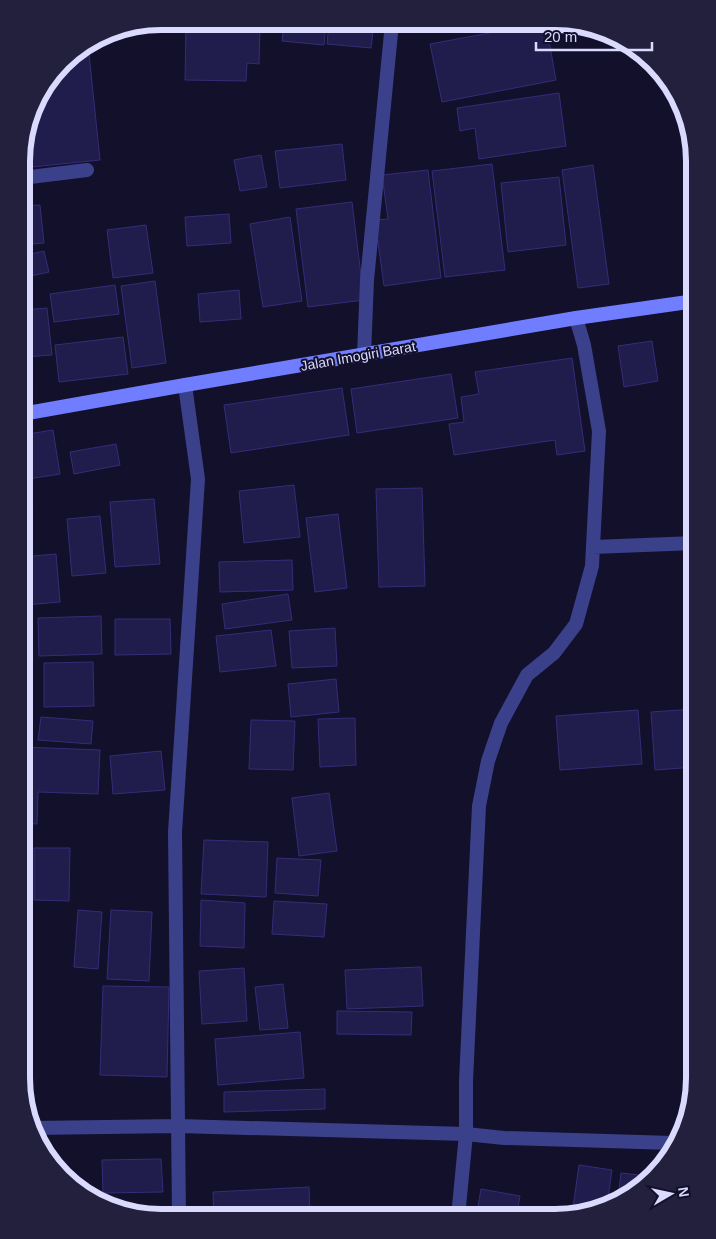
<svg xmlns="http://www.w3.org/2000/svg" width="716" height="1239" font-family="Helvetica,sans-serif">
<rect width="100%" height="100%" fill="#12102b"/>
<path fill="#201c4c" stroke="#342d78" d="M 284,22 L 326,23 L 324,45 L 282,41 Z
M 329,22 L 374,23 L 371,48 L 327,44 Z
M 538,24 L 546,24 L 556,80 L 442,102 L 430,44 Z
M 186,26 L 260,28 L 259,64 L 247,63 L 246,81 L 185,80 Z
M 88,44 L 100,160 L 22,168 L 22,143 L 36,99 L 69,56 Z
M 559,93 L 566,146 L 479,159 L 475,128 L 460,131 L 457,108 Z
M 342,144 L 346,180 L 280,188 L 275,151 Z
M 692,147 L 695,161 L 695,210 L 686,148 Z
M 261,155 L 267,187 L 240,191 L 234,160 Z
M 492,164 L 505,270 L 445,277 L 432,171 Z
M 593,165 L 609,284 L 578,288 L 562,170 Z
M 428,170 L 441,278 L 384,286 L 375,220 L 388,219 L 382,175 Z
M 559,177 L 566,245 L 508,252 L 501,183 Z
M 352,202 L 364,300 L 308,307 L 296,209 Z
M 40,205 L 44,243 L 22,245 L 22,206 Z
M 229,214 L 231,243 L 187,246 L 185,217 Z
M 290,217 L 302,301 L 263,307 L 250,224 Z
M 146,225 L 153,273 L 113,278 L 107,230 Z
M 44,251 L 49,272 L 22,278 L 22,256 Z
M 155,281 L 166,363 L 132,368 L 121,286 Z
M 115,285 L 119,314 L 54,322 L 50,294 Z
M 239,290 L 241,319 L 200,322 L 198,294 Z
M 47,308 L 52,355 L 25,357 L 22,310 Z
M 123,337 L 128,374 L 59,382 L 55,345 Z
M 652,341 L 658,381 L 624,387 L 618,346 Z
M 572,358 L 585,451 L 557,455 L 555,440 L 454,455 L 449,424 L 464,422 L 461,397 L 479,394 L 475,372 Z
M 451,374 L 458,418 L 357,433 L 351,389 Z
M 342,388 L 349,435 L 231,453 L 224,405 Z
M 53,430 L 60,474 L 22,480 L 22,435 Z
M 116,444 L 120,465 L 74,474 L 70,452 Z
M 294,485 L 300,537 L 244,543 L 239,491 Z
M 422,488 L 425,586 L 379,587 L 376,489 Z
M 154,499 L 160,564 L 115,567 L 110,502 Z
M 338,514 L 347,588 L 315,592 L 306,518 Z
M 100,516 L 106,573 L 72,576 L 67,519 Z
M 56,554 L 60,602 L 25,605 L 22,557 Z
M 292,560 L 293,590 L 220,592 L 219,562 Z
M 288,594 L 292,620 L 225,629 L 222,604 Z
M 101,616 L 102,654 L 39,656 L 38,618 Z
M 115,619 L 170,619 L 171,654 L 115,655 Z
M 335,628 L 337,666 L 292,668 L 289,631 Z
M 271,630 L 276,666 L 220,672 L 216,636 Z
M 30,659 L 32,688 L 22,688 L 22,660 Z
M 93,662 L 94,706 L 44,707 L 44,663 Z
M 336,679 L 339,712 L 291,717 L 288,684 Z
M 695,709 L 695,767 L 655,770 L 651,712 Z
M 638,710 L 642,764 L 560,770 L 556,716 Z
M 41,717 L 93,721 L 91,744 L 38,740 Z
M 355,718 L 356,765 L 320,767 L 318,719 Z
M 251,720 L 295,721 L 293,770 L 249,769 Z
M 22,747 L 100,750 L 98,794 L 38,792 L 37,824 L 22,823 Z
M 161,751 L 165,790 L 113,794 L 110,756 Z
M 329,793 L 337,851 L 299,856 L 292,798 Z
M 204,840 L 268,842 L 266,897 L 201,894 Z
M 34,848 L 70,848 L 69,901 L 34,900 Z
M 277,858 L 321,860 L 318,896 L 275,893 Z
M 201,900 L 245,903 L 244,948 L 200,946 Z
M 274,901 L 327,904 L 324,937 L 272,934 Z
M 78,910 L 102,912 L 98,969 L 74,967 Z
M 111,910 L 152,912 L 149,981 L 107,979 Z
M 421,967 L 423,1006 L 347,1009 L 345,970 Z
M 244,968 L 247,1021 L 202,1024 L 199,971 Z
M 283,984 L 288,1028 L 260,1030 L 255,987 Z
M 103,986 L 169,987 L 167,1077 L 100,1075 Z
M 337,1011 L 412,1012 L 411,1035 L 337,1034 Z
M 300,1032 L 304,1078 L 218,1085 L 215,1039 Z
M 325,1089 L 325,1109 L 224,1112 L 224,1092 Z
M 161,1159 L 163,1192 L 103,1193 L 102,1160 Z
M 579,1165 L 612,1170 L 607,1205 L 600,1210 L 572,1215 Z
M 621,1173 L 648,1176 L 618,1197 Z
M 309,1187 L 310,1217 L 214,1217 L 213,1192 Z
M 481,1189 L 520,1196 L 516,1218 L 476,1218 Z"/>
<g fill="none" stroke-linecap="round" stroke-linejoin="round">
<path stroke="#3b408a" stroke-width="14" d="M 458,1217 L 466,1134"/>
<path stroke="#3b408a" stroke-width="14" d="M 22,178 L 87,170
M 576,318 L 584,345 L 599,431 L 592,566 L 576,624 L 554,653 L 527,675 L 501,723 L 488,761 L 479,806 L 466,1081 L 466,1134 L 504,1138 L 673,1143
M 364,355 L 367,280 L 392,23
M 593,547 L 695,543
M 32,1128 L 178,1126 L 466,1134
M 179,1217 L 175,832 L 198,479 L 185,385"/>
<path stroke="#717dff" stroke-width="14" d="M 22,414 L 185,385 L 576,318 L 695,301"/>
</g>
<g text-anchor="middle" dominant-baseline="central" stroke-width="4" stroke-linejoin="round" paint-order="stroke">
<g font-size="14" fill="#dadaff" stroke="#12102b">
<text transform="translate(358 356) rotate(-10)">Jalan Imogiri Barat</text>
</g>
</g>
<path d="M0 0H716V1239H0ZM161 30H555A131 131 0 0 1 686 161V1078A131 131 0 0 1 555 1209H161A131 131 0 0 1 30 1078V161A131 131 0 0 1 161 30Z" fill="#22203c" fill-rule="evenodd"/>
<path fill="none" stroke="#dadaff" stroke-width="6" d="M161 30H555A131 131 0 0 1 686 161V1078A131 131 0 0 1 555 1209H161A131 131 0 0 1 30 1078V161A131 131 0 0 1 161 30Z"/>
<g transform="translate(671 1194) rotate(81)" stroke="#12102b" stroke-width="4" paint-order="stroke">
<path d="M0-4L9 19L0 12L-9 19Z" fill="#dadaff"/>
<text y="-8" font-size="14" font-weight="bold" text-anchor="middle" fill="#dadaff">N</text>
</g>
<path d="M536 42v8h116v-8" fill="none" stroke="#dadaff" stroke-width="2.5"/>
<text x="544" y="42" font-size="15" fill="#dadaff" stroke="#12102b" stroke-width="4" paint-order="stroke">20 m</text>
</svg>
